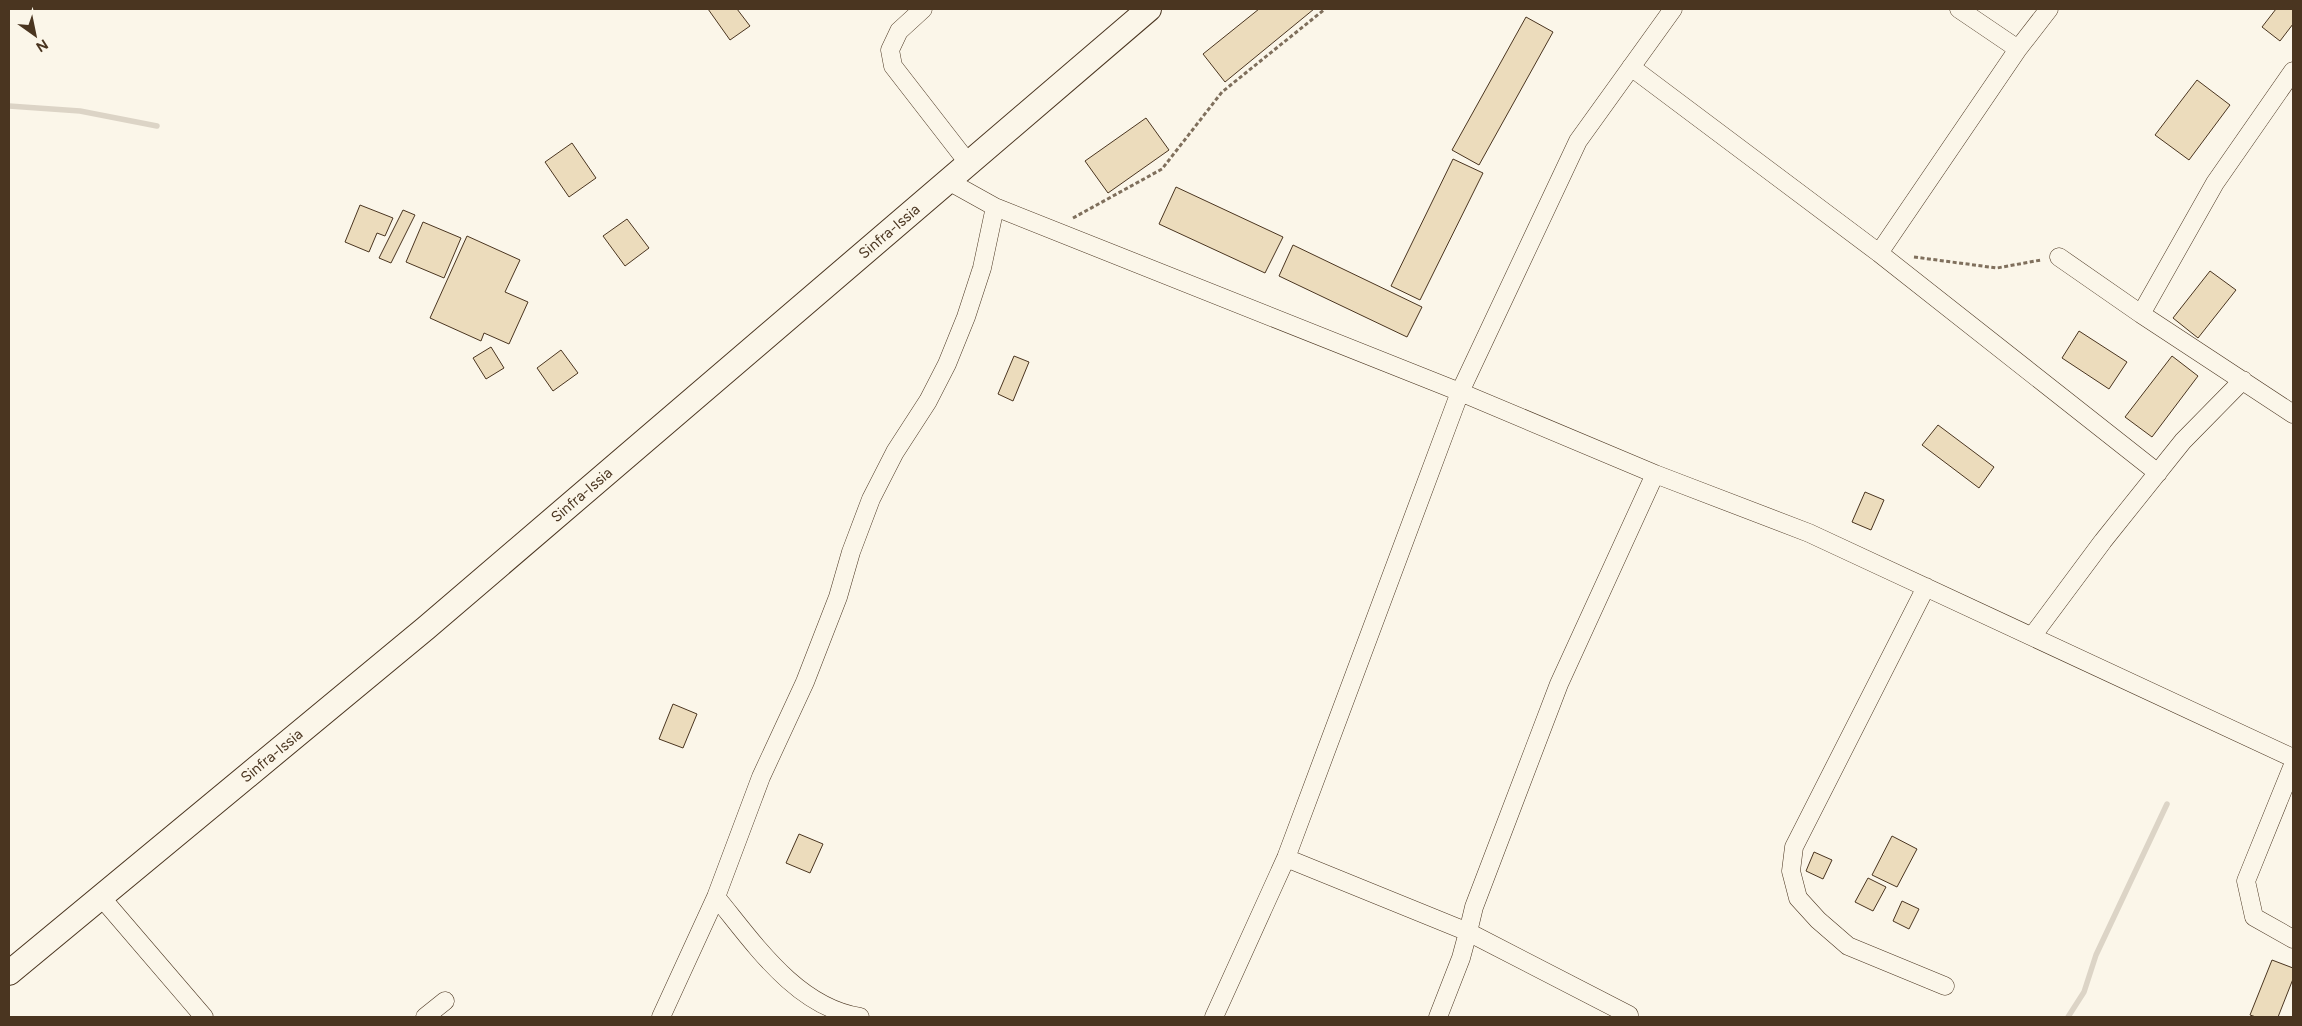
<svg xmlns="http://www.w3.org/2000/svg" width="2302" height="1026" font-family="Figtree,sans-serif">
<rect width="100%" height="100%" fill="#fbf6e9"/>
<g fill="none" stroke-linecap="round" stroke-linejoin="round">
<path stroke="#dcd4c6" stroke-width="5.5" d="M 9,106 L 80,111 L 157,126
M 2068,1017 L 2084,992 L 2096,955 L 2167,804"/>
</g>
<path fill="#ecdcbc" stroke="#4a3520" d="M 708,9 L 737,9 L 750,26 L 730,40 Z
M 1259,9 L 1314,9 L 1225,82 L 1203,54 Z
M 2276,9 L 2293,9 L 2293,24 L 2280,41 L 2262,27 Z
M 1526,17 L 1553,32 L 1479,165 L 1452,150 Z
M 2197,80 L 2230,105 L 2189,160 L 2155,135 Z
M 1146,118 L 1169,150 L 1108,193 L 1085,161 Z
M 572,143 L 596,178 L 569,197 L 545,162 Z
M 1453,159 L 1483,173 L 1420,300 L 1391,286 Z
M 1176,187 L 1283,237 L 1265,273 L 1159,224 Z
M 360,205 L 393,218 L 385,236 L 377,233 L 369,252 L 345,242 Z
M 403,210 L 415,215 L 391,263 L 379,258 Z
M 627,219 L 649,248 L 625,266 L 603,236 Z
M 423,222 L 461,238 L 444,278 L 406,262 Z
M 467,236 L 520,260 L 505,292 L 528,302 L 509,344 L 484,333 L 481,341 L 430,318 Z
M 1293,245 L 1422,307 L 1407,337 L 1279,276 Z
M 2210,271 L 2236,290 L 2198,338 L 2173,318 Z
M 2079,331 L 2127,362 L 2109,389 L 2062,358 Z
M 491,347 L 504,368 L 486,379 L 473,358 Z
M 561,350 L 578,373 L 553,391 L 537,368 Z
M 1014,356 L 1029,362 L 1013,401 L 998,394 Z
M 2172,356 L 2198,376 L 2152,437 L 2125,417 Z
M 1938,425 L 1994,467 L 1979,488 L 1922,445 Z
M 1865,492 L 1884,500 L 1871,530 L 1852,522 Z
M 673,704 L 697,714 L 683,748 L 659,739 Z
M 799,834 L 823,844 L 810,873 L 786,863 Z
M 1892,836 L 1917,849 L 1897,887 L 1872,875 Z
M 1814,852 L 1832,860 L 1823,879 L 1806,871 Z
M 1868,878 L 1886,887 L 1873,911 L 1855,902 Z
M 1902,901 L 1919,909 L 1909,929 L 1893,921 Z
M 2272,960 L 2293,968 L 2293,979 L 2278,1017 L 2256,1017 L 2250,1015 Z"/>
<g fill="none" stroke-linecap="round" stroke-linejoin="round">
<defs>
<path id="minor" d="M 923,9 L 899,31 L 890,50 L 893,66 L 969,164
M 1959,9 L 2018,49 L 2049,9
M 1631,67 L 1879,253 L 2158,473
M 950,182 L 995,207 L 1460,392 L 1655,474 L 1809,533 L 2293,758
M 1879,253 L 2018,49
M 2059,257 L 2141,314 L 2293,414
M 2141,314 L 2215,183 L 2293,71
M 1926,587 L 1794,847 L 1791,871 L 1798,898 L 1818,920 L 1848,946 L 1945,986
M 2033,635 L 2103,541 L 2183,441 L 2243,380
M 2293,765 L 2246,881 L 2254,917 L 2293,939
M 1286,858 L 1468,932 L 1474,907 L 1559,684 L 1655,474
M 101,897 L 204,1017
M 716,897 C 754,943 796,1007 860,1017
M 425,1017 L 445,1001
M 661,1017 L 716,897 L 761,777 L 805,682 L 838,597 L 851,552 L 871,499 L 895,452 L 928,401 L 947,364 L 966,317 L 982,268 L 995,207
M 1214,1017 L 1286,858 L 1460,392 L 1578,141 L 1673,9
M 1438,1017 L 1461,958 L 1468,932 L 1629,1015"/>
<g id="secondary">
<path id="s1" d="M 9,973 L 426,628 L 1149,9"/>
</g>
</defs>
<use href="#minor" stroke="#4a3520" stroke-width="19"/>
<use href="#secondary" stroke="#4a3520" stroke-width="26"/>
<path stroke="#7f6f5c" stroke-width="3" stroke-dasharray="4 2.5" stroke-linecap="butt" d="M 1073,218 L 1162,169 L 1222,92 L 1325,9
M 1914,257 L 1997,268 L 2041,260"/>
<use href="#minor" stroke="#fbf6e9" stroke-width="18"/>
<use href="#secondary" stroke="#fbf6e9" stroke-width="24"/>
</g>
<g text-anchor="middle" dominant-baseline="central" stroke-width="4" stroke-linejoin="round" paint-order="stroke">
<g font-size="15" fill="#4a3520" stroke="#fbf6e9">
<text stroke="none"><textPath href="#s1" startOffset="1151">Sinfra-Issia</textPath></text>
<text stroke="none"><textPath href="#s1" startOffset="746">Sinfra-Issia</textPath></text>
<text stroke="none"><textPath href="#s1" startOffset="341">Sinfra-Issia</textPath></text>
</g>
</g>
<rect width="2302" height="1026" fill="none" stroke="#4a3520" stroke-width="20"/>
<g transform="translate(35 35) rotate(147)" stroke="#fbf6e9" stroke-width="4" paint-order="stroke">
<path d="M0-4L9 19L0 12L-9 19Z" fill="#4a3520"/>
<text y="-8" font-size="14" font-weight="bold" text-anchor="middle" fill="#4a3520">N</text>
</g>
</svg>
